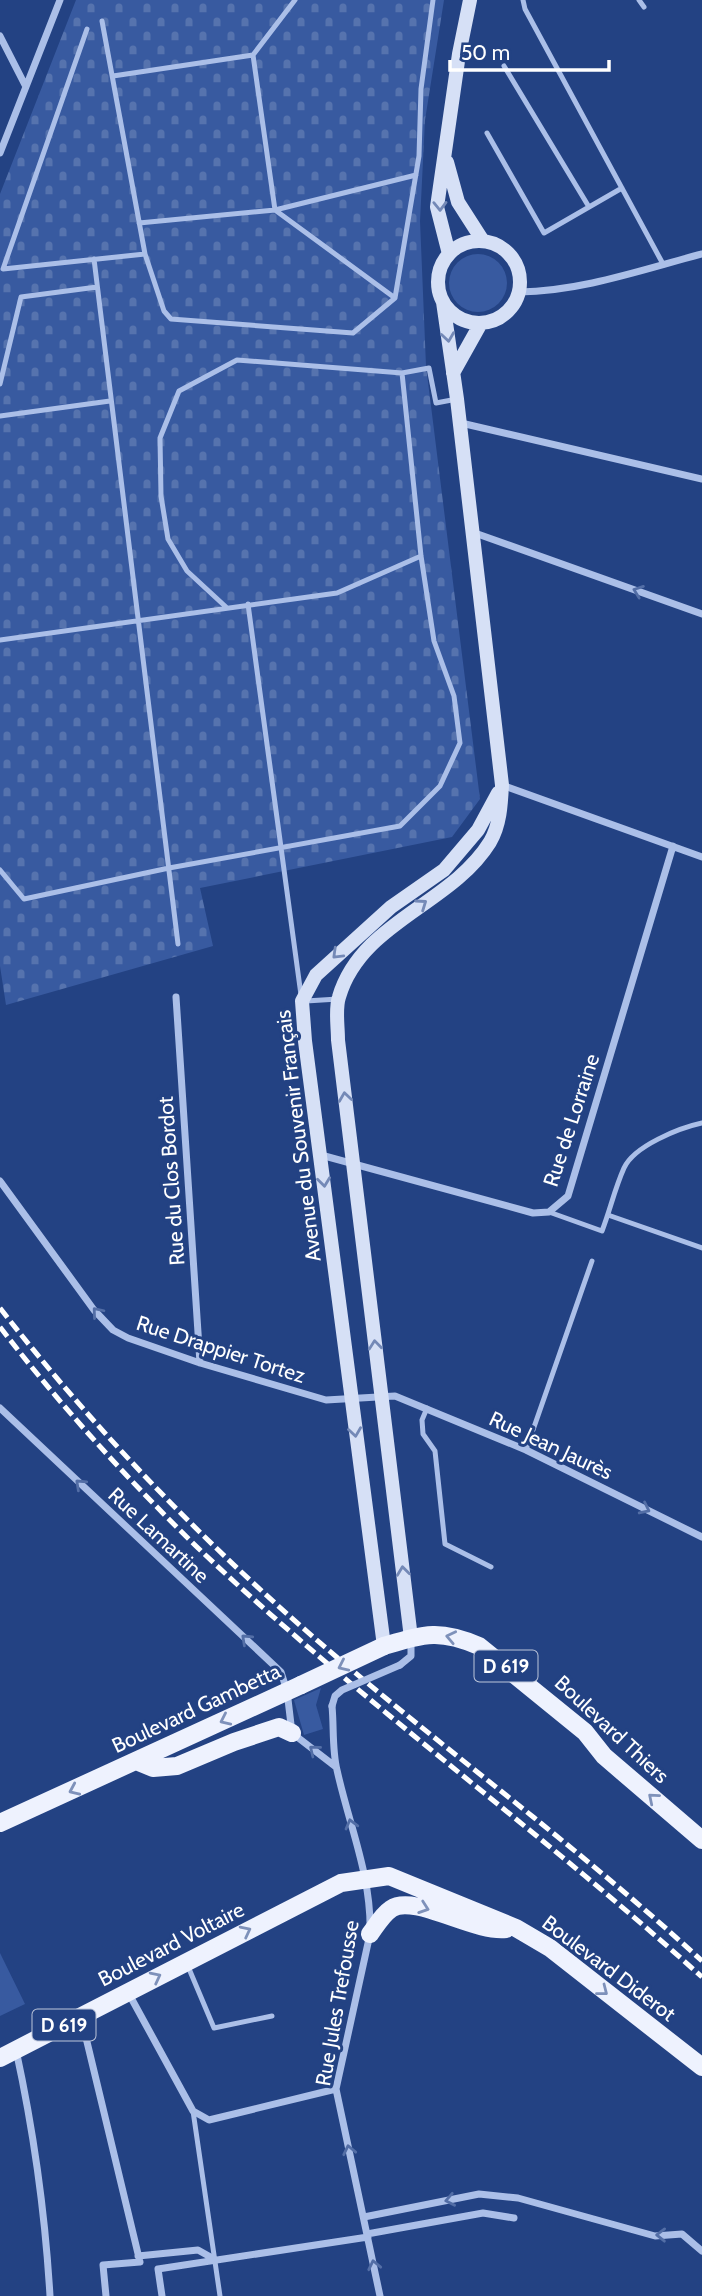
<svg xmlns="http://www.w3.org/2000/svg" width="702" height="2296" font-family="Cabin,sans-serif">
<defs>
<pattern id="cemetery-stones" width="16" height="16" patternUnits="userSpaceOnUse" patternTransform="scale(1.75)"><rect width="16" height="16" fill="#385aa0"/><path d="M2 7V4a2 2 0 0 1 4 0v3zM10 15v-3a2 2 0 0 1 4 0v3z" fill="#5673ae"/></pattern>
</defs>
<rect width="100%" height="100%" fill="#234283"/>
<path fill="#385aa0" d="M449 283a29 29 0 1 1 58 0a29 29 0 1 1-58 0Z
M 321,1688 L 316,1705 L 323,1729 L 304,1735 L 294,1700 Z
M 0,1953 L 25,2004 L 0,2016 Z"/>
<path fill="url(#cemetery-stones)" d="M 76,0 L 444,0 L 425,120 L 420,221 L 426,366 L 480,799 L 452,837 L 200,888 L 213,946 L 6,1005 L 0,966 L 0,194 Z"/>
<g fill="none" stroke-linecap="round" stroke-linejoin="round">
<path stroke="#abbfe8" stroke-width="5" d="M 523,0 L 525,9 L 663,264
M 639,0 L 644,7
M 87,29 L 3,269 L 145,254 L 102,21
M 253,55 L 275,210 L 395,298
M 504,66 L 589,207
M 113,76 L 253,55 L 295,0
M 487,133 L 544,233 L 622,188
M 139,223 L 275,210 L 416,175
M 145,254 L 164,311 L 171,319 L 353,333 L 395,298 L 419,156 L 421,89 L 433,0
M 94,259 L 178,944
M 402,373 L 429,368 L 436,403 L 457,399
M 0,384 L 21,297 L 97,287
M 0,416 L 110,401
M 248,604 L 301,995
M 0,640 L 337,593 L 421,556
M 0,870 L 24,899 L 169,868 L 400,826 L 440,786 L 460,743 L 454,696 L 434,641 L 421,556 L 402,373 L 237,360 L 179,391 L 160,438 L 161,496 L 168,539 L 187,571 L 226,607
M 306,1001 L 338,999
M 549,1212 L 602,1231 C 610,1210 615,1188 624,1168 C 634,1146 679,1128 702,1123
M 608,1215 L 702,1248
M 427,1408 L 422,1420 L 423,1434 L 435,1451 L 445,1544 L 491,1567
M 526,1450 L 592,1261
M 187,1964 L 214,2028 L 272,2016
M 193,2111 L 220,2296"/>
<path stroke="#abbfe8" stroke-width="7" d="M 0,36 L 25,85
M 0,153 L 60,0
M 519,292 C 582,291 641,270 702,254
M 461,423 L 702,479
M 472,532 L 702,614
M 502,785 L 702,857
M 176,997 L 200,1363
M 321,1155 L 533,1213 L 549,1212 L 568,1196 L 673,846
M 0,1181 L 94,1310 L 113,1330 L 128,1338 L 200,1363 L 326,1400 L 395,1396 L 526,1450 L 702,1537
M 0,1408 L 281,1672 L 287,1691 L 292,1733 L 336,1767
M 400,1665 L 411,1656 L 411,1640
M 332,1706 C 334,1727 332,1750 337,1770 C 349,1825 372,1877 370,1934 L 336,2089 L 380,2296
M 129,1994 L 193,2111 L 209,2120 L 336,2089
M 81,2017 L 140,2262 L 103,2265 L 106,2296
M 16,2050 C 34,2133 45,2211 50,2296
M 364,2217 L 479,2194 L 518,2198 L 655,2236 L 682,2234 L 702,2251
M 367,2234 L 483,2213 L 514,2218
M 138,2256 L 198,2250 L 214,2259
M 162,2296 L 158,2269 L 368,2237"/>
<path stroke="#d6e0f6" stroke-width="14" d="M 447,162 L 458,202 L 483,241
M438 282a41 41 0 1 1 82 0a41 41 0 1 1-82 0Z
M 449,254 L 437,207 L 459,54 L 470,0
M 453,373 L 481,323
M 411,1638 L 338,1040 C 338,1026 335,1009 339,997 C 361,922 451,905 490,842 C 500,825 501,805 502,785 L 457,399 L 443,302
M 384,1646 L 305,1041 L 302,1001 L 316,975 L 391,907 L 444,870 L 478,830 L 498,793"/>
<path stroke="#eef2fe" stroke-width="18" d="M 384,1646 C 425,1634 439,1629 479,1646 L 585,1732 L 604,1756 L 702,1840
M 136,1761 L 153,1768 L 177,1766 L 234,1742 L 279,1727 L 292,1733
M 0,1823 L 301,1685
M 370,1934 C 376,1926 382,1915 391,1909 C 413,1893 474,1933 506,1929
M 0,2058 L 341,1883 L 389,1876 L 516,1928 L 550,1948 L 702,2067"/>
<path stroke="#fff" stroke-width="5" stroke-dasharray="12 5" stroke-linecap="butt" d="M 0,1308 C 109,1448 229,1568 365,1681 C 477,1774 595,1862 702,1961
M 0,1327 C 60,1405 127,1479 198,1548 C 358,1700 538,1829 702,1977"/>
<path stroke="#abbfe8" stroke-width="7" d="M 332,1706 L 335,1696 L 342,1690 L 400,1665"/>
<path stroke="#eef2fe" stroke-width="18" d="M 301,1685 L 384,1646"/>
</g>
<defs><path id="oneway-chevron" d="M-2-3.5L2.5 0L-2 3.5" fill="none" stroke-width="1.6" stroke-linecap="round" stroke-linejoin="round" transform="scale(1.75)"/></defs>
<g stroke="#7489b7">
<use href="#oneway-chevron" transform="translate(440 206) rotate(89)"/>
<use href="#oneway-chevron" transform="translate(448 337) rotate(82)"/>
<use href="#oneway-chevron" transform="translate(422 904) rotate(-35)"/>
<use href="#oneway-chevron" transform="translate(337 954) rotate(136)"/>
<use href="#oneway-chevron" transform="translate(345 1097) rotate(-98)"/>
<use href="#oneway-chevron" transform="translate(324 1182) rotate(83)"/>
<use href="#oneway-chevron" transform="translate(375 1345) rotate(-96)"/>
<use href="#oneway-chevron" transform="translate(355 1432) rotate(82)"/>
<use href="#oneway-chevron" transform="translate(403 1571) rotate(-97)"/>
</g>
<g stroke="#536ea6">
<use href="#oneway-chevron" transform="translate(638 591) rotate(-160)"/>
<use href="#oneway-chevron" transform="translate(97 1312) rotate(-130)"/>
<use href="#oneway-chevron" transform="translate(80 1484) rotate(-137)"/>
<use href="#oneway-chevron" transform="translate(645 1509) rotate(26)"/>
<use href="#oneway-chevron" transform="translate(246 1639) rotate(-137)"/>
<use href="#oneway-chevron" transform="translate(314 1750) rotate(-141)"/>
<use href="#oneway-chevron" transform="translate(351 1824) rotate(-105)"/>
<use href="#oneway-chevron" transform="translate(349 2150) rotate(-102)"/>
<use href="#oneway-chevron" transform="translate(450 2200) rotate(169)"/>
<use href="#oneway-chevron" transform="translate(661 2235) rotate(-179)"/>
<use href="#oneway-chevron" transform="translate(374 2265) rotate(-102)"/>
</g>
<g stroke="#7e91ba">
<use href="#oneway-chevron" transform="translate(451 1637) rotate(-168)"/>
<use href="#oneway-chevron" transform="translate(343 1666) rotate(155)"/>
<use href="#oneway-chevron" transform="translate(225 1720) rotate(155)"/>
<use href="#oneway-chevron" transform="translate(74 1790) rotate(156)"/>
<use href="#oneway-chevron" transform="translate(653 1798) rotate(-140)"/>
<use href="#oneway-chevron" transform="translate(424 1908) rotate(19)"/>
<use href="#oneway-chevron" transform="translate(246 1931) rotate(-27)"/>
<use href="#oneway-chevron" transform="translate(156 1977) rotate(-27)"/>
<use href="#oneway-chevron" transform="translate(603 1991) rotate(38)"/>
</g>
<g text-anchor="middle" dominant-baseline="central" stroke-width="6" stroke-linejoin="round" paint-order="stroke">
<g fill="#234283" stroke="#bdc6da" stroke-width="2">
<rect x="474.5" y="1650.5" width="63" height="31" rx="5"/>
<rect x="32.5" y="2009.5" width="63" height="31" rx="5"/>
</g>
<g font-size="19" font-weight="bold" fill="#fff">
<text x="506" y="1666">D 619</text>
<text x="64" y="2025">D 619</text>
</g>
<g font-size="21" fill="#fff" stroke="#234283">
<text transform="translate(571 1120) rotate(-72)">Rue de Lorraine</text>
<text transform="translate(298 1136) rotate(-97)">Avenue du Souvenir Français</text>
<text transform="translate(171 1181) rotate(-94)">Rue du Clos Bordot</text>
<text transform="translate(221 1349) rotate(18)">Rue Drappier Tortez</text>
<text transform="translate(551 1445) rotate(25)">Rue Jean Jaurès</text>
<text transform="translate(159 1535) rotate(43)">Rue Lamartine</text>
<text transform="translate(196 1708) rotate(-25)">Boulevard Gambetta</text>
<text transform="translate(612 1729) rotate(43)">Boulevard Thiers</text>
<text transform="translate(171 1944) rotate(-27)">Boulevard Voltaire</text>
<text transform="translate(609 1968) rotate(37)">Boulevard Diderot</text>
<text transform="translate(337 2003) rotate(-80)">Rue Jules Trefousse</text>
</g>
</g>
<path d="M450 60v10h159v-10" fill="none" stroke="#ffffff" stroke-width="3.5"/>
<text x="461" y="60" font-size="21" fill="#ffffff" stroke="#234283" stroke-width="5" paint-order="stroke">50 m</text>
</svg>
